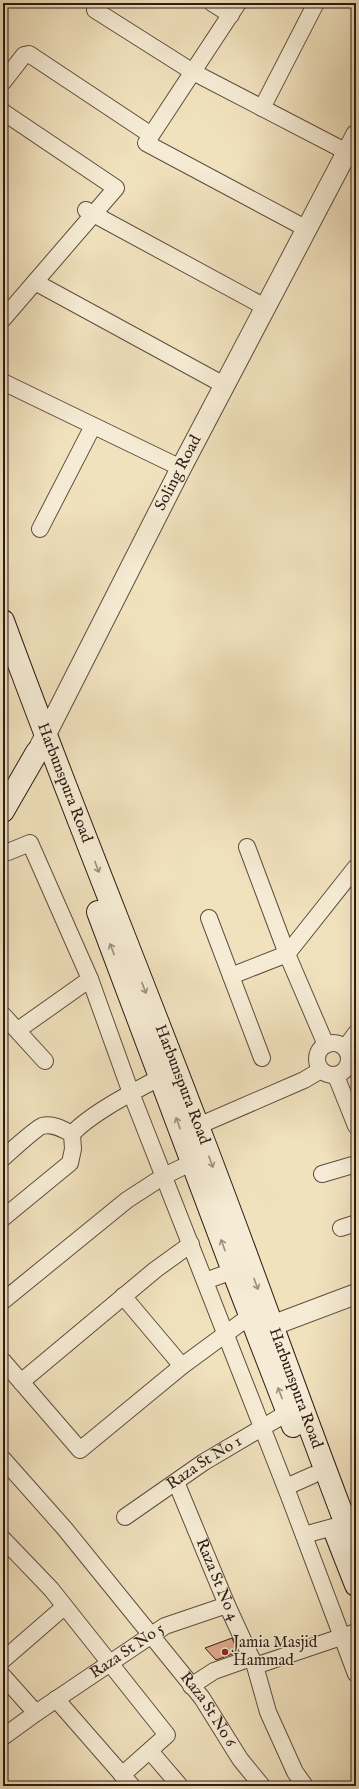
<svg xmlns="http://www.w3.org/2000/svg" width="359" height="1789" font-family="'IM FELL English',serif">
<rect width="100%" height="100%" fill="#f1e2be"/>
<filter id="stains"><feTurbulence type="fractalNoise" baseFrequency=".005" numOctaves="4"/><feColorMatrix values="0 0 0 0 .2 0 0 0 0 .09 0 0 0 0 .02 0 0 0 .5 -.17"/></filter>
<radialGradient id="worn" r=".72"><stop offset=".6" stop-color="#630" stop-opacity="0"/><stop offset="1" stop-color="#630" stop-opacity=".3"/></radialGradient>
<path fill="#e1a88b" stroke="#2d1b14" d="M 232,1638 L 238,1652 L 216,1660 L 205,1648 Z"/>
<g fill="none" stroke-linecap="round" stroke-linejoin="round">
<defs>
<g id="minor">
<path d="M 212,3 L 231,15"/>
<path d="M 238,3 L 146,143 L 307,229"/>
<path d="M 95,10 L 193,72 L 347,152"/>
<path d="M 3,82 L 24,55 L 29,54 L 151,135"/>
<path d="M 262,108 L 316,3"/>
<path d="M 3,112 L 116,188 L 3,319"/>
<path d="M 86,210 L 265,307"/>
<path d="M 35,282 L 224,385"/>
<path d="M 3,382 L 181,468"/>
<path d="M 40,529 L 93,426"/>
<path d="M 247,847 L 287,954 L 326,1045"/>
<path d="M 3,849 L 8,852 L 30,843 L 90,979 L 131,1093 L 289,1496 L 356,1674"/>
<path d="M 209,918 L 262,1058"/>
<path d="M 231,976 L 287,954 L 356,867"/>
<path d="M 3,1015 L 45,1061"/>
<path d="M 18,1030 L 90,979"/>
<circle cx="333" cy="1059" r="16"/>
<path d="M 345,1048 L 356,1033"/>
<path d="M 336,1076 L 356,1126"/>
<path d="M 198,1126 L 304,1080 L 321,1070"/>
<path d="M 3,1158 C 10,1152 36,1128 42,1126 C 52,1123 63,1129 72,1134"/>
<path d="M 322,1174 L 356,1164"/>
<path d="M 3,1218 L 70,1163 L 73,1149 L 72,1134 C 91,1113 135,1091 161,1077"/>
<path d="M 341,1228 L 356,1223"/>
<path d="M 205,1281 L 233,1271"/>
<path d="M 123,1296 L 182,1366"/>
<path d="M 3,1301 L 127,1200 L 164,1176 L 193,1162"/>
<path d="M 3,1361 L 80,1450 L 182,1366 L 250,1316"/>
<path d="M 21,1382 L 155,1270 L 191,1244"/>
<path id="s1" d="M 3,1459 L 65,1529 L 202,1698 L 240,1759 L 262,1786"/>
<path id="s2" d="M 176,1482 L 227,1605 L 255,1666 L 268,1712 L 295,1772 L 305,1786"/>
<path d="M 286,1487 L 313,1475"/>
<path id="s3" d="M 125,1517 L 204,1462 L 287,1413"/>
<path d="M 304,1535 L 333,1527"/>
<path d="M 3,1539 L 51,1589 L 167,1735 L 122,1775"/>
<path d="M 3,1660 L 64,1607"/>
<path d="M 255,1666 L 356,1632"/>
<path d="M 3,1676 L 36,1713"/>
<path d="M 191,1686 L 214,1671 L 251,1658"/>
<path d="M 56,1699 L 132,1786"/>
<path id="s4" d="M 3,1737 L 36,1713 L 165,1626 L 227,1605"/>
<path d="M 150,1751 L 180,1786"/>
</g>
<g id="tertiary">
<path id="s5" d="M 40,746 L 181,468 L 356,135"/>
<path d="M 271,1326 L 356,1294"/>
</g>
<g id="secondary">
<path id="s6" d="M 3,621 C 65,790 133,956 197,1124 C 252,1266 301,1409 356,1550"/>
<path d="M 3,811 L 37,752"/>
<path d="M 98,912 L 233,1271 L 293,1426"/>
<path d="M 336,1534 L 356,1585"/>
</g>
</defs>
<use href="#minor" stroke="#5e4d3e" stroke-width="18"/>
<use href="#tertiary" stroke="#5e4d3e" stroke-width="22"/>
<use href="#secondary" stroke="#2d1b14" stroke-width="24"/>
<use href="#minor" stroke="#f6ecd5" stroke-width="16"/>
<use href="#tertiary" stroke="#f6ecd5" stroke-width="20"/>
<use href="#secondary" stroke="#f6ecd5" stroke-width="22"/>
</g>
<defs><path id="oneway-shaft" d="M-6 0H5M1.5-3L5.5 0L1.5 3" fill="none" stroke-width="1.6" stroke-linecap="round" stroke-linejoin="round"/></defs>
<g stroke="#9c8e7e">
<use href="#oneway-shaft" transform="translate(97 867) rotate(69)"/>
<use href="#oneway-shaft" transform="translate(112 949) rotate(-111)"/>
<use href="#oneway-shaft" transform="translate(144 988) rotate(69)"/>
<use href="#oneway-shaft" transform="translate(178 1123) rotate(-110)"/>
<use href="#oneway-shaft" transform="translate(211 1162) rotate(70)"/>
<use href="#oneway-shaft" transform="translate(223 1245) rotate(-110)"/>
<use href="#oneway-shaft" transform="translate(256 1284) rotate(70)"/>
<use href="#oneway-shaft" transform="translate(280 1393) rotate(-111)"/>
</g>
<circle fill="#8f2418" stroke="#f6ecd5" stroke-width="1.5" cx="225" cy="1652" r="4"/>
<g text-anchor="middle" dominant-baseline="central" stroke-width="3" stroke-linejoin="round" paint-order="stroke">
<g font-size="16" fill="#2d1b14" stroke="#f6ecd5">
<text stroke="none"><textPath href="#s5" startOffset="306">Soling Road</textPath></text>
<text stroke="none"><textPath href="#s6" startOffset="173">Harbunspura Road</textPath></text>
<text stroke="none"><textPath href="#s6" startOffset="497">Harbunspura Road</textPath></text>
<text stroke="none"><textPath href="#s6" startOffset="821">Harbunspura Road</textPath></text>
<text stroke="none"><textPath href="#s3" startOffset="96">Raza St No 1</textPath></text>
<text stroke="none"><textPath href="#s2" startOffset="106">Raza St No 4</textPath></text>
<text stroke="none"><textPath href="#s4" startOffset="151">Raza St No 5</textPath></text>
<text stroke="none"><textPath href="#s1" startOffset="324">Raza St No 6</textPath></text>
</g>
<g font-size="16" fill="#2d1b14" stroke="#f6ecd5" text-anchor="start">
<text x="233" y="1643">Jamia Masjid<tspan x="233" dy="18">Hammad</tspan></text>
</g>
</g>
<rect width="359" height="1789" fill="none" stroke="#f1e2be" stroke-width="16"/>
<rect x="4" y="4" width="351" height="1781" fill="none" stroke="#2d1b14" stroke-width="2"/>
<rect x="8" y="8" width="343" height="1773" fill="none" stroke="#2d1b14"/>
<rect width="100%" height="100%" filter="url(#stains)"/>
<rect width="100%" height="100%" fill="url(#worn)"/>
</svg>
